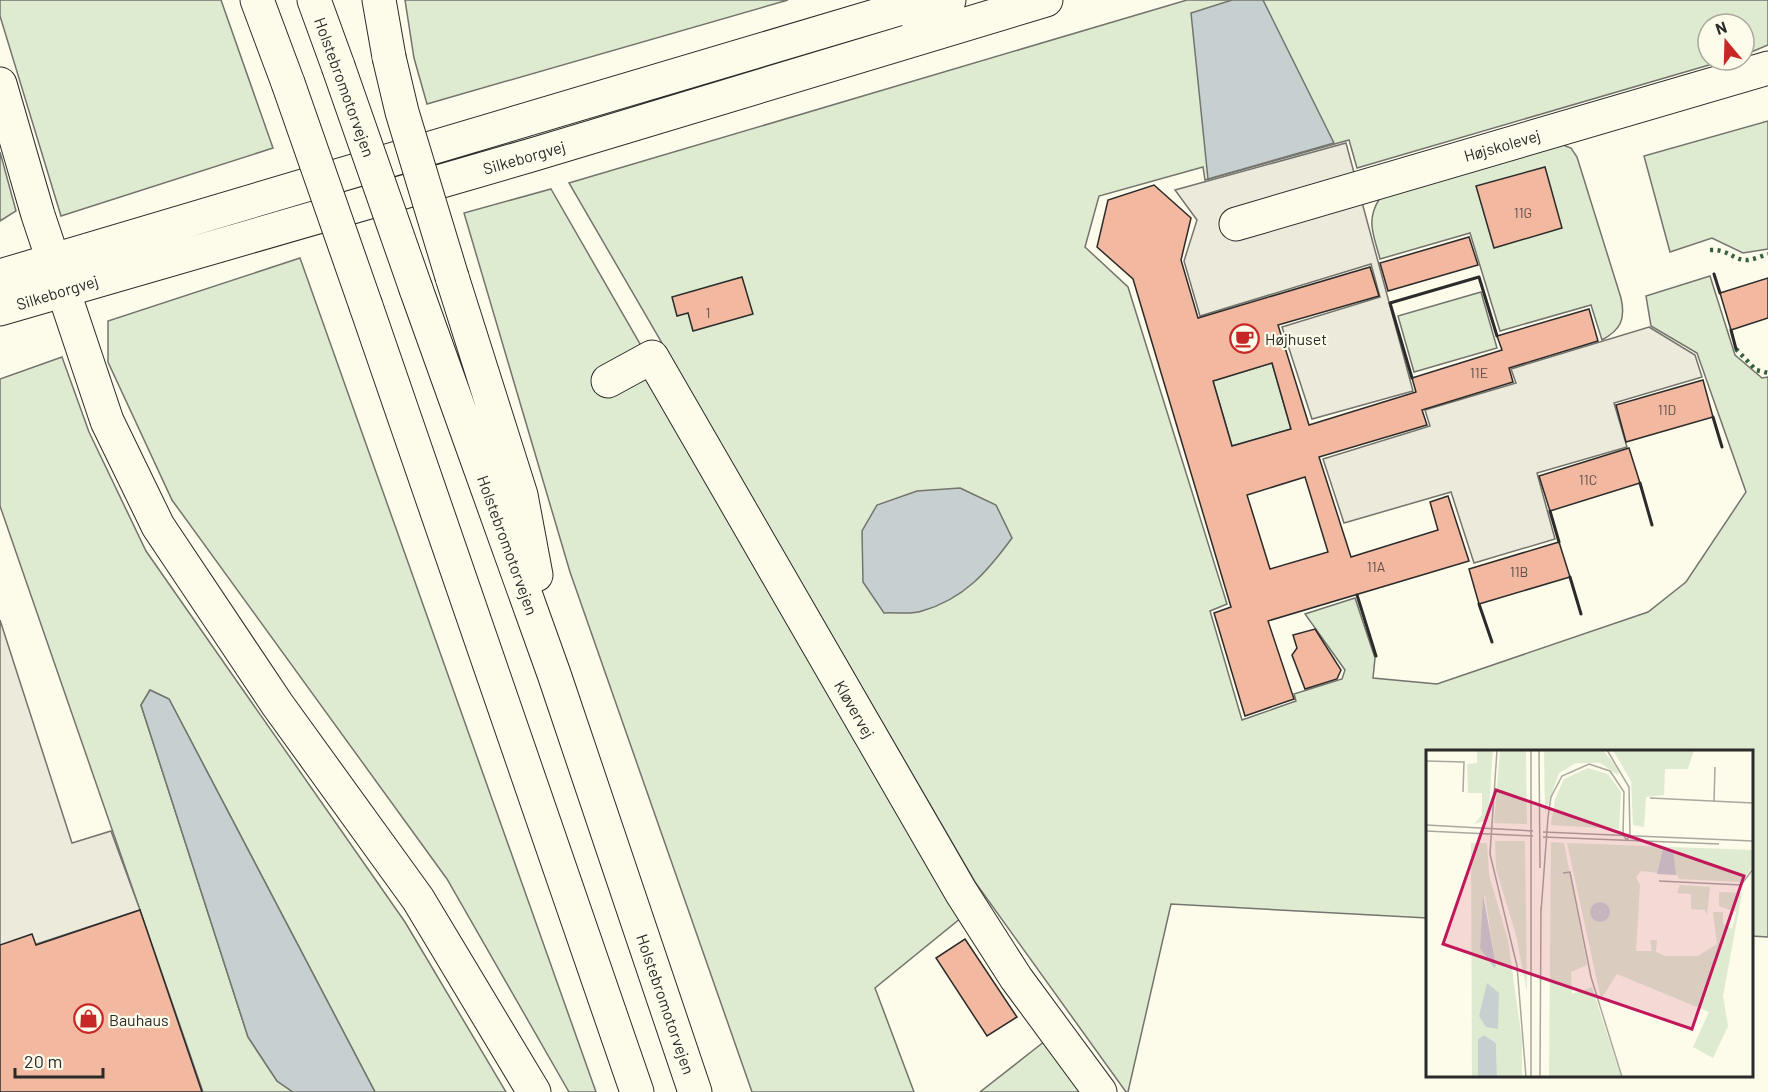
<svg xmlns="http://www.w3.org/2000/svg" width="1768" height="1092" font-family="Barlow,sans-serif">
<rect width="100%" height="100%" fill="#fdfbea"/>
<path fill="#deebd1" stroke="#74746e" stroke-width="1.5" d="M 0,0 L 221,0 L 273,148 L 61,216 L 0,16 Z
M 405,0 L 788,0 L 427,104 L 414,58 Z
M 1187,0 L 1768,0 L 1768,45 L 1744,55 L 1744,24 L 1708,24 L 1708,60 L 1726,60 L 1357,168 L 1349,140 L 1205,180 L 1203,167 L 1099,196 L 1085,247 L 1128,287 L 1227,604 L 1210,611 L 1242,720 L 1296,701 L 1294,694 L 1342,679 L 1345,670 L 1305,614 L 1355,598 L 1375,658 L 1373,678 L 1437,684 L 1648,612 L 1686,582 L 1746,492 L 1697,353 L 1651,326 L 1646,296 L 1710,276 L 1735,355 L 1762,378 L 1768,377 L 1768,937 L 1752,936 L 1752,752 L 1428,752 L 1427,918 L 1171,904 L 1128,1092 L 1126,1092 L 975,882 L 569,183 Z
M 1768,121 L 1768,249 L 1743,253 L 1712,238 L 1670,252 L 1644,156 Z
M 1563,145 L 1571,148 L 1577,157 L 1621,298 C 1626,320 1620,330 1602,340 L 1591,305 L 1500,331 L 1470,233 L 1380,259 C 1374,235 1365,221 1380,198 Z
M 0,152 L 16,211 L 0,221 Z
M 551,189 L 967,913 L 875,988 L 914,1092 L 752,1092 L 570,572 L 464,213 Z
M 300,258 L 596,1092 L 569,1092 L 447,879 L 172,500 L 108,362 L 108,321 Z
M 1481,292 L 1497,348 L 1414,372 L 1398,316 Z
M 62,357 L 89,432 L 146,551 L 405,922 L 506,1092 L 375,1092 L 169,699 L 150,690 L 141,705 L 248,1037 L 277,1081 L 293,1092 L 203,1092 L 0,506 L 0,379 Z
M 1272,363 L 1291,429 L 1232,446 L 1213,381 Z
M 1045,1041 L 1083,1092 L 980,1092 Z"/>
<path fill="#eceadb" stroke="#74746e" stroke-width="1.5" d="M 1346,143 L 1413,391 L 1312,419 L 1282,327 L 1380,297 L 1371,264 L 1200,316 L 1184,261 L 1197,220 L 1175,190 Z
M 1649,327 L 1695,355 L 1702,377 L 1614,403 L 1627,447 L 1537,473 L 1555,539 L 1474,563 L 1451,492 L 1344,523 L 1323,459 L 1430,426 L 1425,410 L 1516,383 L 1511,369 Z
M 0,620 L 72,843 L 111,831 L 140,910 L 0,956 Z"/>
<path fill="#c7d0d0" stroke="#74746e" stroke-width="1.5" d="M 1232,0 L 1263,0 L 1334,143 L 1208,179 L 1191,13 Z
M 960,488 L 996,505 L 1012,538 C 987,572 964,599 922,611 C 911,615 896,612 884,613 L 863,582 L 862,531 L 877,505 L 917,491 Z
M 150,690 L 169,699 L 375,1092 L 293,1092 L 277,1081 L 248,1037 L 141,705 Z"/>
<path fill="#f2b8a0" stroke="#2b2b2b" stroke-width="1.5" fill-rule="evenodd" d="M 1545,167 L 1562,228 L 1494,248 L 1476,186 Z
M 1154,185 L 1191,218 L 1181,260 L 1198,318 L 1370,267 L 1379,296 L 1278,325 L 1309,425 L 1416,392 L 1412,378 L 1502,350 L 1497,336 L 1589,309 L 1598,341 L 1509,368 L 1513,382 L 1422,410 L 1427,425 L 1319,457 L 1351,557 L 1438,530 L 1430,502 L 1448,496 L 1469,561 L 1268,621 L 1294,699 L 1245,716 L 1214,613 L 1231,607 L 1133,279 L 1097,247 L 1108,200 ZM 1272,363 L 1291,429 L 1232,446 L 1213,381 ZM 1305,477 L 1328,552 L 1270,569 L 1247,495 Z
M 1469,237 L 1478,265 L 1388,291 L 1380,263 Z
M 742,277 L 753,314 L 693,331 L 688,313 L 677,316 L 672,297 Z
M 1768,278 L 1768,318 L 1731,330 L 1720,293 Z
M 1703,380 L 1713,417 L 1626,442 L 1616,405 Z
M 1629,448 L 1640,483 L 1550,511 L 1539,476 Z
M 1559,542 L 1570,577 L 1479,604 L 1469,569 Z
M 1315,629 L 1341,670 L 1337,679 L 1305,689 L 1292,655 L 1297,648 L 1293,635 Z
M 140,910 L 202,1092 L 0,1092 L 0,945 L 32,934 L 36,945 Z
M 965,939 L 1017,1017 L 987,1036 L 936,958 Z"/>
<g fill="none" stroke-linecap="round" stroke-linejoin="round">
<defs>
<path id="minor" d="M 1236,224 L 1768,68
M 608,381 L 652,357 L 961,892 L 1016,978 L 1100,1092"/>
<path id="major" d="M 0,276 L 929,0
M 0,309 L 535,154 L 1046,0"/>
<path id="highway" d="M 257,0 L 288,83
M 314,0 L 338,66
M 379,0 L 389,57
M 902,0 L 904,7 L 941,31 L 949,0
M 0,84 L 38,215 L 107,421 L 158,526 L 277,704 L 418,899 L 534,1092
M 452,277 L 521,495 L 536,575
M 416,289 L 554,674 L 695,1092
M 366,306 L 637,1092"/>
</defs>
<use href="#minor" stroke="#2b2b2b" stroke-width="35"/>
<use href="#major" stroke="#2b2b2b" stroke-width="35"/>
<use href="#highway" stroke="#2b2b2b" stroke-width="35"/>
<use href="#minor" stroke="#fdfbea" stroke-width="33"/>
<use href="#major" stroke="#fdfbea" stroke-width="33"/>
<use href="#highway" stroke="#fdfbea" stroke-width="33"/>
<defs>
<path id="highway-bridge" d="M 389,57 L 402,112 L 452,277
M 338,66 L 416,289
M 288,83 L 366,306"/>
</defs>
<use href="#highway-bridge" stroke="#2b2b2b" stroke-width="35" stroke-linecap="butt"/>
<use href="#highway-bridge" stroke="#fdfbea" stroke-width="33"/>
<path stroke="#34623c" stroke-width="4.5" stroke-dasharray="3 4.5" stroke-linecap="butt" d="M 1710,250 C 1729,249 1734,261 1748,260 C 1755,259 1762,256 1768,254
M 1736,349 L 1756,370 L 1768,373"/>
<path stroke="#2b2b2b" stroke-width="3" d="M 1714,274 L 1720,293
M 1731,330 L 1736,349
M 1412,378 L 1390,303 L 1479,277 L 1497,336
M 1713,417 L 1722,447
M 1640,483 L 1652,525
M 1550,511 L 1559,542
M 1570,577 L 1581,614
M 1357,595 L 1376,656
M 1479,604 L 1492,642"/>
</g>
<defs>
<symbol id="cafe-ring" viewBox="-11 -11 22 22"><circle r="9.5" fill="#fdfbea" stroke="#c62828" stroke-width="1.5"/><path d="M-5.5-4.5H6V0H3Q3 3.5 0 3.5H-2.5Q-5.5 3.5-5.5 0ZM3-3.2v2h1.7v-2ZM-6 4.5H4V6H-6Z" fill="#c62828"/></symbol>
<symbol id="shop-ring" viewBox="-11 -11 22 22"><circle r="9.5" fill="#fdfbea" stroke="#c62828" stroke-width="1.5"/><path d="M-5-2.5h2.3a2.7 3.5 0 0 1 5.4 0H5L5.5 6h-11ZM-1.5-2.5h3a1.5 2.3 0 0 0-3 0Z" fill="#c62828"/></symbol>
</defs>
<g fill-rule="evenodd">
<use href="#cafe-ring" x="1228" y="322" width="33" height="33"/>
<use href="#shop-ring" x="72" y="1002" width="33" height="33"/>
</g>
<g text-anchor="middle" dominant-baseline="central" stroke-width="4.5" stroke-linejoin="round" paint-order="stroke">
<g font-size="14" fill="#5d4e48">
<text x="1523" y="212">11G</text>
<text x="708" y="312">1</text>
<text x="1479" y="372">11E</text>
<text x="1667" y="409">11D</text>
<text x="1588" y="479">11C</text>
<text x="1376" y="566">11A</text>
<text x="1519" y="571">11B</text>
</g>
<g font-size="16" fill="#2b2b2b" stroke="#fdfbea">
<text transform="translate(345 87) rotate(70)">Holstebromotorvejen</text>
<text transform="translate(1502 145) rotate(-16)">Højskolevej</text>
<text transform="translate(524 157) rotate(-16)">Silkeborgvej</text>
<text transform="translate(57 292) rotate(-17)">Silkeborgvej</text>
<text transform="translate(508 545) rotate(70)">Holstebromotorvejen</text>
<text transform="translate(855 709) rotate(60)">Kløvervej</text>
<text transform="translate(666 1004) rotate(71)">Holstebromotorvejen</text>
</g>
<g font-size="16" fill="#2b2b2b" stroke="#fdfbea" text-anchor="start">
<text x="1265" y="338">Højhuset</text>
<text x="109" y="1019">Bauhaus</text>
</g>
</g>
<g transform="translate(1426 750)">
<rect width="327" height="327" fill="#fdfbea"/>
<path d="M 51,0 L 67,0 L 62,70 L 48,74 L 56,65 L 56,43 L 42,43 L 41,14 L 51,13 ZM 74,0 L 100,0 L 101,74 L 68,73 ZM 118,0 L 177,0 L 193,20 L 192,25 L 174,13 L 150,13 L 133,23 L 119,63 ZM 187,0 L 268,0 L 262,19 L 239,19 L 238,45 L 220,47 L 218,77 L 207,75 L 205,31 ZM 162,18 L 182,24 L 195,42 L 193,79 L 125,75 L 129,49 L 138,29 ZM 69,91 L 99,91 L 101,242 L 90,185 L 70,119 ZM 125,92 L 138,93 L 161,215 L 145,222 L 146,244 L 166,237 L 195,327 L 123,327 ZM 45,93 L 61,93 L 63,125 L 82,190 L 96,290 L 96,327 L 71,327 L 70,293 L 58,285 L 52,289 L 52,327 L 46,327 ZM 57,145 L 59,147 L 70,216 L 54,198 ZM 141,93 L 327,100 L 327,116 L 315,132 L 253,129 L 252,125 L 215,121 L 210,127 L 214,135 L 210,201 L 226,201 L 224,190 L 231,190 L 230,202 L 239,206 L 272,206 L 291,194 L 287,162 L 297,162 L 297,174 L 306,179 L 310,162 L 293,156 L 293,142 L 316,143 L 297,246 L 302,276 L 287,308 L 267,297 L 283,262 L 191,224 L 175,249 ZM 254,135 L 284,137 L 281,165 L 279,160 L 265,159 L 265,144 L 251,143 Z" fill="#deebd1" fill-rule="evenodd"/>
<path d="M 237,100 L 247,100 L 250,125 L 231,124 ZM 57,144 L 70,216 L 68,218 L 54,198 ZM164 162a10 10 0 1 1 20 0a10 10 0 1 1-20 0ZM 61,233 L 73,243 L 72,279 L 60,277 L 53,266 ZM 58,285 L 70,293 L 71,327 L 52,327 L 52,289 Z" fill="#c7d0d0"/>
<path fill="none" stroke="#a9a89e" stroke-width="1.5" d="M 71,0 L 64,104 L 91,216 L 100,327M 105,0 L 105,327M 113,0 L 114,118M 0,11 L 38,12 L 37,42M 224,48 L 327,53M 288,51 L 289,17M 0,75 L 107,81M 0,81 L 107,86M 117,82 L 327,91M 117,87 L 293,94M 137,123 L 144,122 L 165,227 L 196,327M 233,131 L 315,135 L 327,119M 115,162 L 122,67 L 125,47 L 136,26 L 163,14 L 184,21 L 198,42 L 197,85 L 201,90 L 204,85 L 203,37 L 181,0M 114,327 L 115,157"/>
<path fill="#c2185b" fill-opacity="0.15" stroke="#c2185b" stroke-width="3" d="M 70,40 L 318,126 L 266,279 L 17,194 Z"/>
<rect width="327" height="327" fill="none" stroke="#2b2b2b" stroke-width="3"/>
</g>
<g transform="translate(1726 42) rotate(341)"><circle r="28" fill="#fdfbea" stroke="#a9a89e" stroke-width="1.5"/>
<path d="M0-4.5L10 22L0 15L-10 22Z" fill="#c62828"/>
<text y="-9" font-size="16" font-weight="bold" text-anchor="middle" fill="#2b2b2b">N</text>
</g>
<path d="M15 1068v9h88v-9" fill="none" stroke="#2b2b2b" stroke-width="3"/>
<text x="24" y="1068" font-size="18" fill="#2b2b2b" stroke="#fdfbea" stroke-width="4.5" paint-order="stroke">20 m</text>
</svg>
